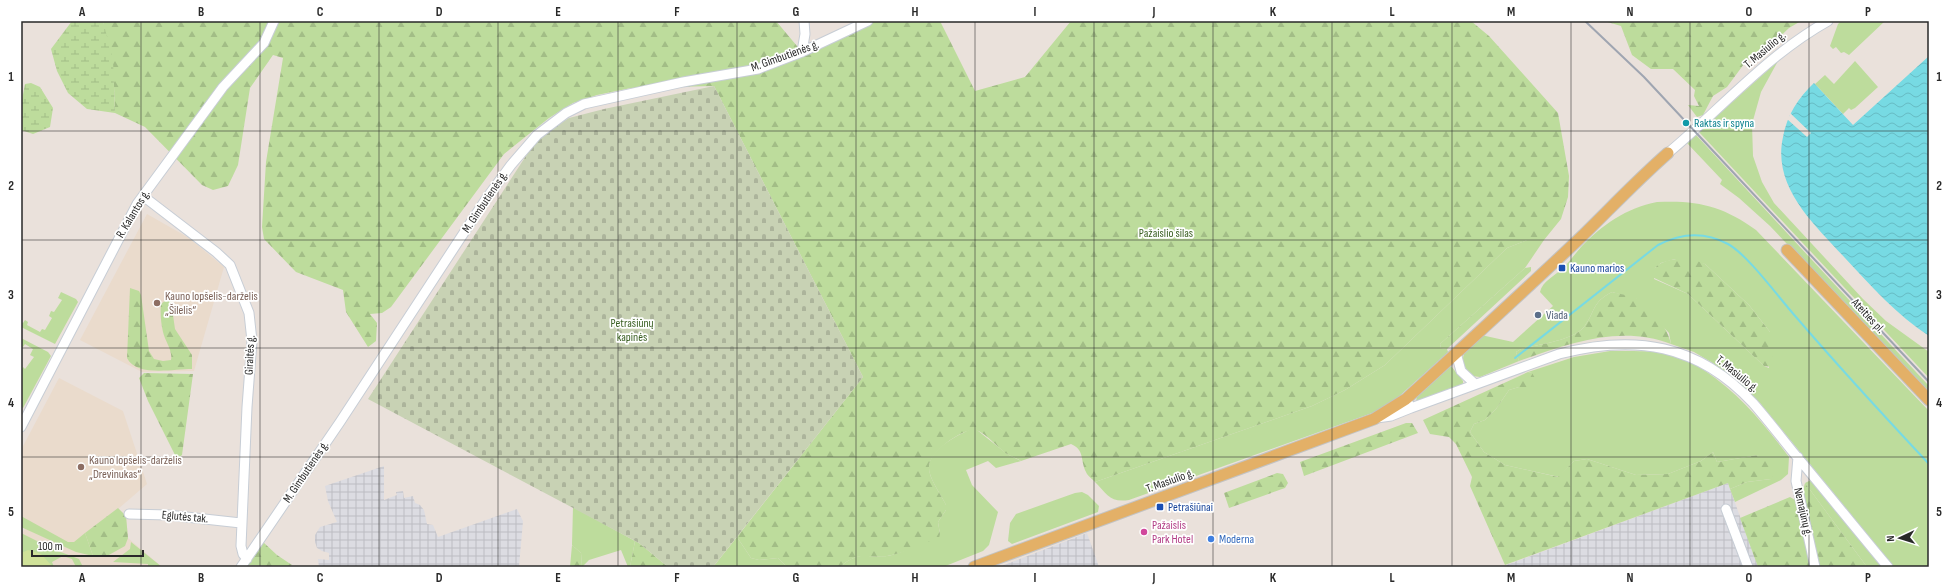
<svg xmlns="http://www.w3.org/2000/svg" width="1950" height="588" font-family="'Sofia Sans Condensed',sans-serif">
<defs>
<pattern id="industrial-grid" width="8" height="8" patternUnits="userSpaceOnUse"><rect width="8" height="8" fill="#dcdce2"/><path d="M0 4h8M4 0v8" fill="none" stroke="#bdbdc2"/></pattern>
<pattern id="forest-firs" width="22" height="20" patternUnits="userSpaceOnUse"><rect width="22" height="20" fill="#bddc9c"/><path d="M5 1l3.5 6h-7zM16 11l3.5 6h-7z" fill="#a2bd86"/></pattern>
<pattern id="wetland-marsh" width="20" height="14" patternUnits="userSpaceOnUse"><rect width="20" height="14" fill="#bddc9c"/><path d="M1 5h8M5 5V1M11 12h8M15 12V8" fill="none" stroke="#a2bd86"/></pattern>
<pattern id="cemetery-stones" width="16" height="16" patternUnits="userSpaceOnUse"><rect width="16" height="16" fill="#c8d2b4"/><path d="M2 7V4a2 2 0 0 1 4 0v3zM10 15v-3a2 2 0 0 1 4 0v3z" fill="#acb49b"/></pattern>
<pattern id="water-waves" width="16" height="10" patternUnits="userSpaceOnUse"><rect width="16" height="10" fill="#77dae3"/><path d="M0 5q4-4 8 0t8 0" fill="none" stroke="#67bbc3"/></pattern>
</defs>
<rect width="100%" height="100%" fill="#eae1db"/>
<path fill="url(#industrial-grid)" d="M 384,466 L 384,500 L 397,495 L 396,492 L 403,491 L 404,498 L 413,496 L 415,503 L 420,505 L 424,510 L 427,524 L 433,525 L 438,537 L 517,509 L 523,521 L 519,567 L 319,567 L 318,559 L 329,560 L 329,553 L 322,551 L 317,548 L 315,542 L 315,535 L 320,527 L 337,522 L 328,501 L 325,486 Z
M 1728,483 L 1758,567 L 1501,567 Z
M 1087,533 L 1099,567 L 999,567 Z"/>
<path fill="#eadbcc" d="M 147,214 L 189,238 L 224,267 L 194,371 L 142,372 L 80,340 Z
M 59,378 L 123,411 L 147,484 L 118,509 L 126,516 L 128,538 L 162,567 L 21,567 L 21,538 L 28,520 L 21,516 L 21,450 Z"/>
<path fill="#bddc9c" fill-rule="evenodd" d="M 1841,21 L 1885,21 L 1849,55 L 1844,52 L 1841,53 L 1836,47 L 1833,49 L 1830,46 L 1838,24 Z
M 1778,61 L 1761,92 L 1752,124 L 1753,156 L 1762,182 L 1774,203 L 1863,299 L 1886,321 L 1929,352 L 1929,378 L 1699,132 Z
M 1855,61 L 1878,87 L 1855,108 L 1851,110 L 1849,108 L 1843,114 L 1815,84 L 1825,75 L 1834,84 Z
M 1696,135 L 1929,386 L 1929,394 L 1770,226 L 1739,198 L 1720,184 L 1722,180 L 1687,143 Z
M 1657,202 C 1698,200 1723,206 1756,230 L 1929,411 L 1929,567 L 1894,567 L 1760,403 L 1732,377 L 1711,362 L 1694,352 L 1671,344 L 1669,333 L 1637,299 L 1612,292 C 1591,303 1596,311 1584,327 C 1572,341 1539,344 1521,349 L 1516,352 L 1519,361 L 1480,377 L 1472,376 C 1454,357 1466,350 1481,335 L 1513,342 L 1553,306 L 1540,292 C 1542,281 1555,276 1563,268 C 1570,261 1575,254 1581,247 C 1602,225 1626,208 1657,202 ZM 1675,259 L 1705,264 L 1749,305 L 1770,332 L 1769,368 L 1764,366 L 1688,294 L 1654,279 L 1655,268 L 1661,263 Z
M 1527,240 L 1544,240 L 1525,268 L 1440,344 L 1441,348 L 1447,349 L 1448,352 L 1395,400 L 1375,412 L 1129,500 C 1110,503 1107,494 1095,482 L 1312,406 L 1345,390 L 1385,365 L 1507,248 Z
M 61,292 L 76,299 L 78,302 L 55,344 L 21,327 L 21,322 L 23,323 L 25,320 L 28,322 L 27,325 L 40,332 L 42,329 L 45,330 L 52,318 L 49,316 L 51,311 L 54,312 L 62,300 L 58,298 Z
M 21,338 L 48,352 L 51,356 L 23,408 L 21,407 L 21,371 L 23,367 L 25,369 L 34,357 L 30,355 L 33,349 L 25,344 L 23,347 L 21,346 Z
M 1610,351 C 1631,351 1653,350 1674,355 C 1684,358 1695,365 1704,370 C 1740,394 1763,423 1789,457 L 1788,474 L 1781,480 L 1735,502 L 1730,489 L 1747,482 L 1771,479 L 1758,455 L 1717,462 L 1713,452 L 1701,461 L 1668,474 L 1636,475 L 1587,459 L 1574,461 L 1559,477 L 1505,465 L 1484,452 L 1470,432 L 1474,424 L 1485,420 L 1496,409 L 1509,390 L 1519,387 L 1532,373 L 1528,372 L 1574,357 Z
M 1451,366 L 1463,381 L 1463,385 L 1416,401 L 1417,397 Z
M 969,430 L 977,430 L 1007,454 L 1021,461 L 996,468 L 988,461 L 966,470 L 972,485 L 998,512 L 989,545 L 983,551 L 943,567 L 840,567 C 863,547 869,561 892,555 C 908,551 925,541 940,534 L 938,522 L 946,510 L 946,505 C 941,495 933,484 930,474 C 923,453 954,437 969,430 Z
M 1811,480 L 1883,567 L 1867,567 L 1805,483 Z
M 1082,492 L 1088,495 L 1099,506 L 1098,512 L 1012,544 L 1008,541 L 1010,523 L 1016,514 L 1075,493 Z
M 573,507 L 635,541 L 630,567 L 628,567 L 621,550 L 589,560 L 582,567 L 581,553 L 572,545 Z
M 21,516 L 68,542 L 74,542 L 85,533 L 93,556 L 76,552 L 21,527 Z
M 21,533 L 53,549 L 79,559 L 83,567 L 76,567 L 72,559 L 63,556 L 52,562 L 54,567 L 21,567 Z
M 737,537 L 751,558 L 759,560 L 778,558 L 787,567 L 713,567 Z
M 131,542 L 162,567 L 148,567 L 148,564 L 113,562 L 130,549 Z"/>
<path fill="url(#forest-firs)" d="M 103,21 L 776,21 L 802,52 L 867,21 L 940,21 L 975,91 L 1025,77 L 1071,21 L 1471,21 L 1489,36 L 1558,113 L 1569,176 L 1568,197 L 1561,219 L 1544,240 L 1527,240 L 1507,248 L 1385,365 L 1345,390 L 1312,406 L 1095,482 C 1092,479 1087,475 1086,472 C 1080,460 1085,450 1071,444 L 1021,461 C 1017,458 1012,457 1007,454 C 999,449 984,431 975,430 C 962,428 930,452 929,466 C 928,478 941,494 946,505 L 946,510 L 938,522 L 940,534 L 939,538 C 924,543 908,552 892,555 C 869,561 862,548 840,567 L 787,567 L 778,558 L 759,560 L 751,558 L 737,537 L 863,377 L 714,86 L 631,88 L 597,95 L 573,103 L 549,118 L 504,154 L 391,307 L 382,313 L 370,314 L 377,323 L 376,341 L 368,347 L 346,312 L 343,290 L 296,272 L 264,239 L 262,227 L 266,162 L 283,58 L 273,55 L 250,88 L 238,165 L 228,186 L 213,190 L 202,185 L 145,127 L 115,113 L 114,86 Z
M 1604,21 L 1801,21 L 1789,28 L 1765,51 L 1754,56 L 1744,64 L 1727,87 L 1713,96 L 1703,115 L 1697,117 L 1688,105 L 1699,106 L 1694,96 L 1695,90 L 1673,69 L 1651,69 L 1632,55 L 1621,26 Z
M 1685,258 L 1695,260 L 1705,264 L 1749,305 L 1770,332 L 1773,365 L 1772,367 L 1764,366 L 1688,294 L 1652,277 C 1652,261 1673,259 1685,258 Z
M 1531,267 L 1531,271 L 1447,349 L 1441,348 L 1440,344 L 1525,268 Z
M 130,288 L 139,291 L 141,295 L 149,351 L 154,359 L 163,361 L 171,360 C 173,351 165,341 163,332 C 161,323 160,314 161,304 L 166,300 L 171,301 L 175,329 L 192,355 L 192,369 C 173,369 136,377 127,358 Z
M 1612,292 C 1619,294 1629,295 1636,298 C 1651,305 1668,328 1671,344 C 1620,324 1567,344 1519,361 L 1516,352 L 1521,349 C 1539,344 1572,341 1584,327 C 1596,311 1591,303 1612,292 Z
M 1528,372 L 1532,373 L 1535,378 L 1532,384 L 1525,388 L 1519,387 L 1509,390 L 1496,409 L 1485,420 L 1474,424 L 1470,432 L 1484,452 L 1505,465 L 1558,477 L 1574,461 L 1587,459 L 1636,475 L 1668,474 L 1701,461 L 1713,452 L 1717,462 L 1758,455 L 1772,462 L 1773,475 L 1771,479 L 1747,482 L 1730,489 L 1728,483 L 1505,565 L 1470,486 L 1472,477 L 1456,444 L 1449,437 L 1430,434 L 1423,420 Z
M 144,373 L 193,374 L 182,455 L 177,459 L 148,401 L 139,378 Z
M 1406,423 L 1412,423 L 1418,433 L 1304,476 L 1300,462 Z
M 1277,473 L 1283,474 L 1288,483 L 1285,488 L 1229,508 L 1224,493 Z
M 1805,483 L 1867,567 L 1818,567 L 1803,490 Z
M 1790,497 L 1795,500 L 1811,567 L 1758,567 L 1740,518 Z
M 118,508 L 126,516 L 128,538 L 125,546 L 107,556 L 93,556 L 85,533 Z
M 635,541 L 639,543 L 668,567 L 630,567 Z
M 263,542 L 277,555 L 292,565 L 287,567 L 247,565 Z
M 572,545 L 581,553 L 582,567 L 570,567 Z"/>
<path fill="url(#wetland-marsh)" d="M 72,21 L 103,21 L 113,60 L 115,113 L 87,109 L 68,93 L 57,71 L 51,49 Z
M 31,83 L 40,87 L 53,108 L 50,127 L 33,134 L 21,130 L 21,105 L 25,84 Z"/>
<path fill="url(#cemetery-stones)" d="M 714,86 L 863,377 L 713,567 L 668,567 L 639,543 L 368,399 L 535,142 L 554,127 L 569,118 L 604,109 Z"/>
<path fill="#d0e299" d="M 28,550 L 41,554 L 53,567 L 21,567 L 21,553 Z"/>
<path fill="url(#water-waves)" d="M 1929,56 L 1929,336 C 1897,315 1871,286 1845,258 C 1814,224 1772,187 1783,137 C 1787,115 1798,98 1814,83 L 1853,125 Z"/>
<path fill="#eae1db" d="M 1789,112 L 1811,133 L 1807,137 L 1787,119 L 1790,115 Z"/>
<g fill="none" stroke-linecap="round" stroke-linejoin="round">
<path stroke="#77dae3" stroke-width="2" d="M 1515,358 L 1658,245 C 1681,233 1704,231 1728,244 C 1748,255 1779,298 1796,317 C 1839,367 1884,416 1929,464"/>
<defs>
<path id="minor" d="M 802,52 L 805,34 L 804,21
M 1668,153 C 1721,109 1767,55 1828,21
M 143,196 L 216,252 L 230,265 L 249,313 L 252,341 L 247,407 L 241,546 L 243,554 L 247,559
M 1456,353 L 1461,371 L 1475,384
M 1406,399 L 1411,408 L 1559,354 C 1635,334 1698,344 1753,403 C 1767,419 1780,436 1793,452 C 1825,490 1856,529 1888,567
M 1377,418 L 1391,416 L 1411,408
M 21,427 L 137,204 L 223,87 L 264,43 L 274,21
M 1798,457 L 1796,481 L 1815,567
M 1726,509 L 1748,567
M 129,514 L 168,515 L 241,523
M 241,567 L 340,422 L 486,199 L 511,165 L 537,135 L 566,113 L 584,104 L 683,82 L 758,69 L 802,52 L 868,21"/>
<path id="major" d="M 1787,250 L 1929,400
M 974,567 L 1374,419 L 1406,399 C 1464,346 1521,294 1578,240 C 1608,211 1636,181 1668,153"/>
</defs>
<use href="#minor" stroke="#c7cdd5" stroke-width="11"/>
<use href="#major" stroke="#c3c3c3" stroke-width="13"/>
<use href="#minor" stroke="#fff" stroke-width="9"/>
<use href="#major" stroke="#e3b067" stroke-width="11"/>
<path stroke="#9fa5b1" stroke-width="2" d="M 1585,21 L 1644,77 L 1929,382"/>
</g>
<path fill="none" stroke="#292929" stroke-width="1" stroke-opacity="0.55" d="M 141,21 L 141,567M 260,21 L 260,567M 379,21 L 379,567M 498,21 L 498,567M 618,21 L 618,567M 737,21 L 737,567M 856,21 L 856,567M 975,21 L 975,567M 1094,21 L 1094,567M 1213,21 L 1213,567M 1332,21 L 1332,567M 1452,21 L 1452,567M 1571,21 L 1571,567M 1690,21 L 1690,567M 1809,21 L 1809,567M 21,131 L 1929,131M 21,240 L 1929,240M 21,348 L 1929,348M 21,457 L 1929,457"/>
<circle fill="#0f9aa8" stroke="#fff" stroke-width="1.5" cx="1686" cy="123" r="4"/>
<g fill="#1a4fb4" stroke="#fff" stroke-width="1.5">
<rect x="1558" y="264" width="8" height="8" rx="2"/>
<rect x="1156" y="503" width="8" height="8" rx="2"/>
</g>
<g fill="#8d6e63" stroke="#fff" stroke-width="1.5">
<circle cx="157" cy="303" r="4"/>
<circle cx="81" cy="467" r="4"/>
</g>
<circle fill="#5c6f8a" stroke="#fff" stroke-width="1.5" cx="1538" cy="315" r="4"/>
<circle fill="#d1479c" stroke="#fff" stroke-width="1.5" cx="1144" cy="532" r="4"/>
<circle fill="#3f7fe0" stroke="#fff" stroke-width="1.5" cx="1211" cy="539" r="4"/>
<g text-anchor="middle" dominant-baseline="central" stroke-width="3.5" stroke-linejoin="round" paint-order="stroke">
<g font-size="12" fill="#292929" stroke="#fff">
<text transform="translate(1765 50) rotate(-40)">T. Masiulio g.</text>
<text transform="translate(785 56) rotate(-20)">M. Gimbutienės g.</text>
<text transform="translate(485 202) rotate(-56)">M. Gimbutienės g.</text>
<text transform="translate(133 214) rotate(-59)">R. Kalantos g.</text>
<text transform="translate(1868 316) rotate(47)">Ateities pl.</text>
<text transform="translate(250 355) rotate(-87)">Giraitės g.</text>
<text transform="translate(1737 374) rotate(39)">T. Masiulio g.</text>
<text transform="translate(306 472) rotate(-56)">M. Gimbutienės g.</text>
<text transform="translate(1170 481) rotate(-20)">T. Masiulio g.</text>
<text transform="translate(1803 512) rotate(77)">Nemajūnų g.</text>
<text transform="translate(185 517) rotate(5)">Eglutės tak.</text>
</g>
<g font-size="12" fill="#0d838f" stroke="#fff" text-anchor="start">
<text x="1694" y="123">Raktas ir spyna</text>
</g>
<g font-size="12" fill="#385e20" stroke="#fff">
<text x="1166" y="233">Pažaislio šilas</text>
<text x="632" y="323">Petrašiūnų<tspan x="632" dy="14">kapinės</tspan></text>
</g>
<g font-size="12" fill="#164399" stroke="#fff" text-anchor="start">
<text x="1570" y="268">Kauno marios</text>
<text x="1168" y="507">Petrašiūnai</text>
</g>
<g font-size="12" fill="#785e54" stroke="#fff" text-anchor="start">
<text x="165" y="296">Kauno lopšelis-darželis<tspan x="165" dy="14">„Šilelis“</tspan></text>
<text x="89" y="460">Kauno lopšelis-darželis<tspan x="89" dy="14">„Drevinukas“</tspan></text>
</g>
<g font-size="12" fill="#4e5e75" stroke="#fff" text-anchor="start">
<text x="1546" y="315">Viada</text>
</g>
<g font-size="12" fill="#b23c85" stroke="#fff" text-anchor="start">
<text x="1152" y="525">Pažaislis<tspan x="1152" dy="14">Park Hotel</tspan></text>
</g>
<g font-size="12" fill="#366cbe" stroke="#fff" text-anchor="start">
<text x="1219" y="539">Moderna</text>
</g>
</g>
<rect width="1950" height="588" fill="none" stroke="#ffffff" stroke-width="44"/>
<g transform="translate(1900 538) rotate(266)" stroke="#ffffff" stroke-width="3" paint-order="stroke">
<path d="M0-3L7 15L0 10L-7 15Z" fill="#292929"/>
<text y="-6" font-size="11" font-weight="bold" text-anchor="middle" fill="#292929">N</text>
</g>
<path d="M32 550v6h111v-6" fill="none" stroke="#292929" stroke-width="2"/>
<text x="38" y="550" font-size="12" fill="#292929" stroke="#ffffff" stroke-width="3" paint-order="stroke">100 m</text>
<rect x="22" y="22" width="1906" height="544" fill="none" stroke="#292929" stroke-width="1.5"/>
<g font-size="13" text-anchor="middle" font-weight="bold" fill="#292929">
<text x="82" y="16">A</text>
<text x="201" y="16">B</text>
<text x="320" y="16">C</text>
<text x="439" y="16">D</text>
<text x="558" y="16">E</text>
<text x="677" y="16">F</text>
<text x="796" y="16">G</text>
<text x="915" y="16">H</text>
<text x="1035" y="16">I</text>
<text x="1154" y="16">J</text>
<text x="1273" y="16">K</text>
<text x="1392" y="16">L</text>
<text x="1511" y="16">M</text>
<text x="1630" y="16">N</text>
<text x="1749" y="16">O</text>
<text x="1868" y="16">P</text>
<text x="11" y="81">1</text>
<text x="1939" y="81">1</text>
<text x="11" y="190">2</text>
<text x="1939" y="190">2</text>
<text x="11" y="299">3</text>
<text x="1939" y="299">3</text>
<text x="11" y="407">4</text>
<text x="1939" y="407">4</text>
<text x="11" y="516">5</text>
<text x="1939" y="516">5</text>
<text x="82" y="582">A</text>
<text x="201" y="582">B</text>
<text x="320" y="582">C</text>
<text x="439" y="582">D</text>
<text x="558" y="582">E</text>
<text x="677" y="582">F</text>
<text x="796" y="582">G</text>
<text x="915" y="582">H</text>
<text x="1035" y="582">I</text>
<text x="1154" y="582">J</text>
<text x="1273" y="582">K</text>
<text x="1392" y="582">L</text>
<text x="1511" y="582">M</text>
<text x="1630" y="582">N</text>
<text x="1749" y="582">O</text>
<text x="1868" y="582">P</text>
</g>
</svg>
